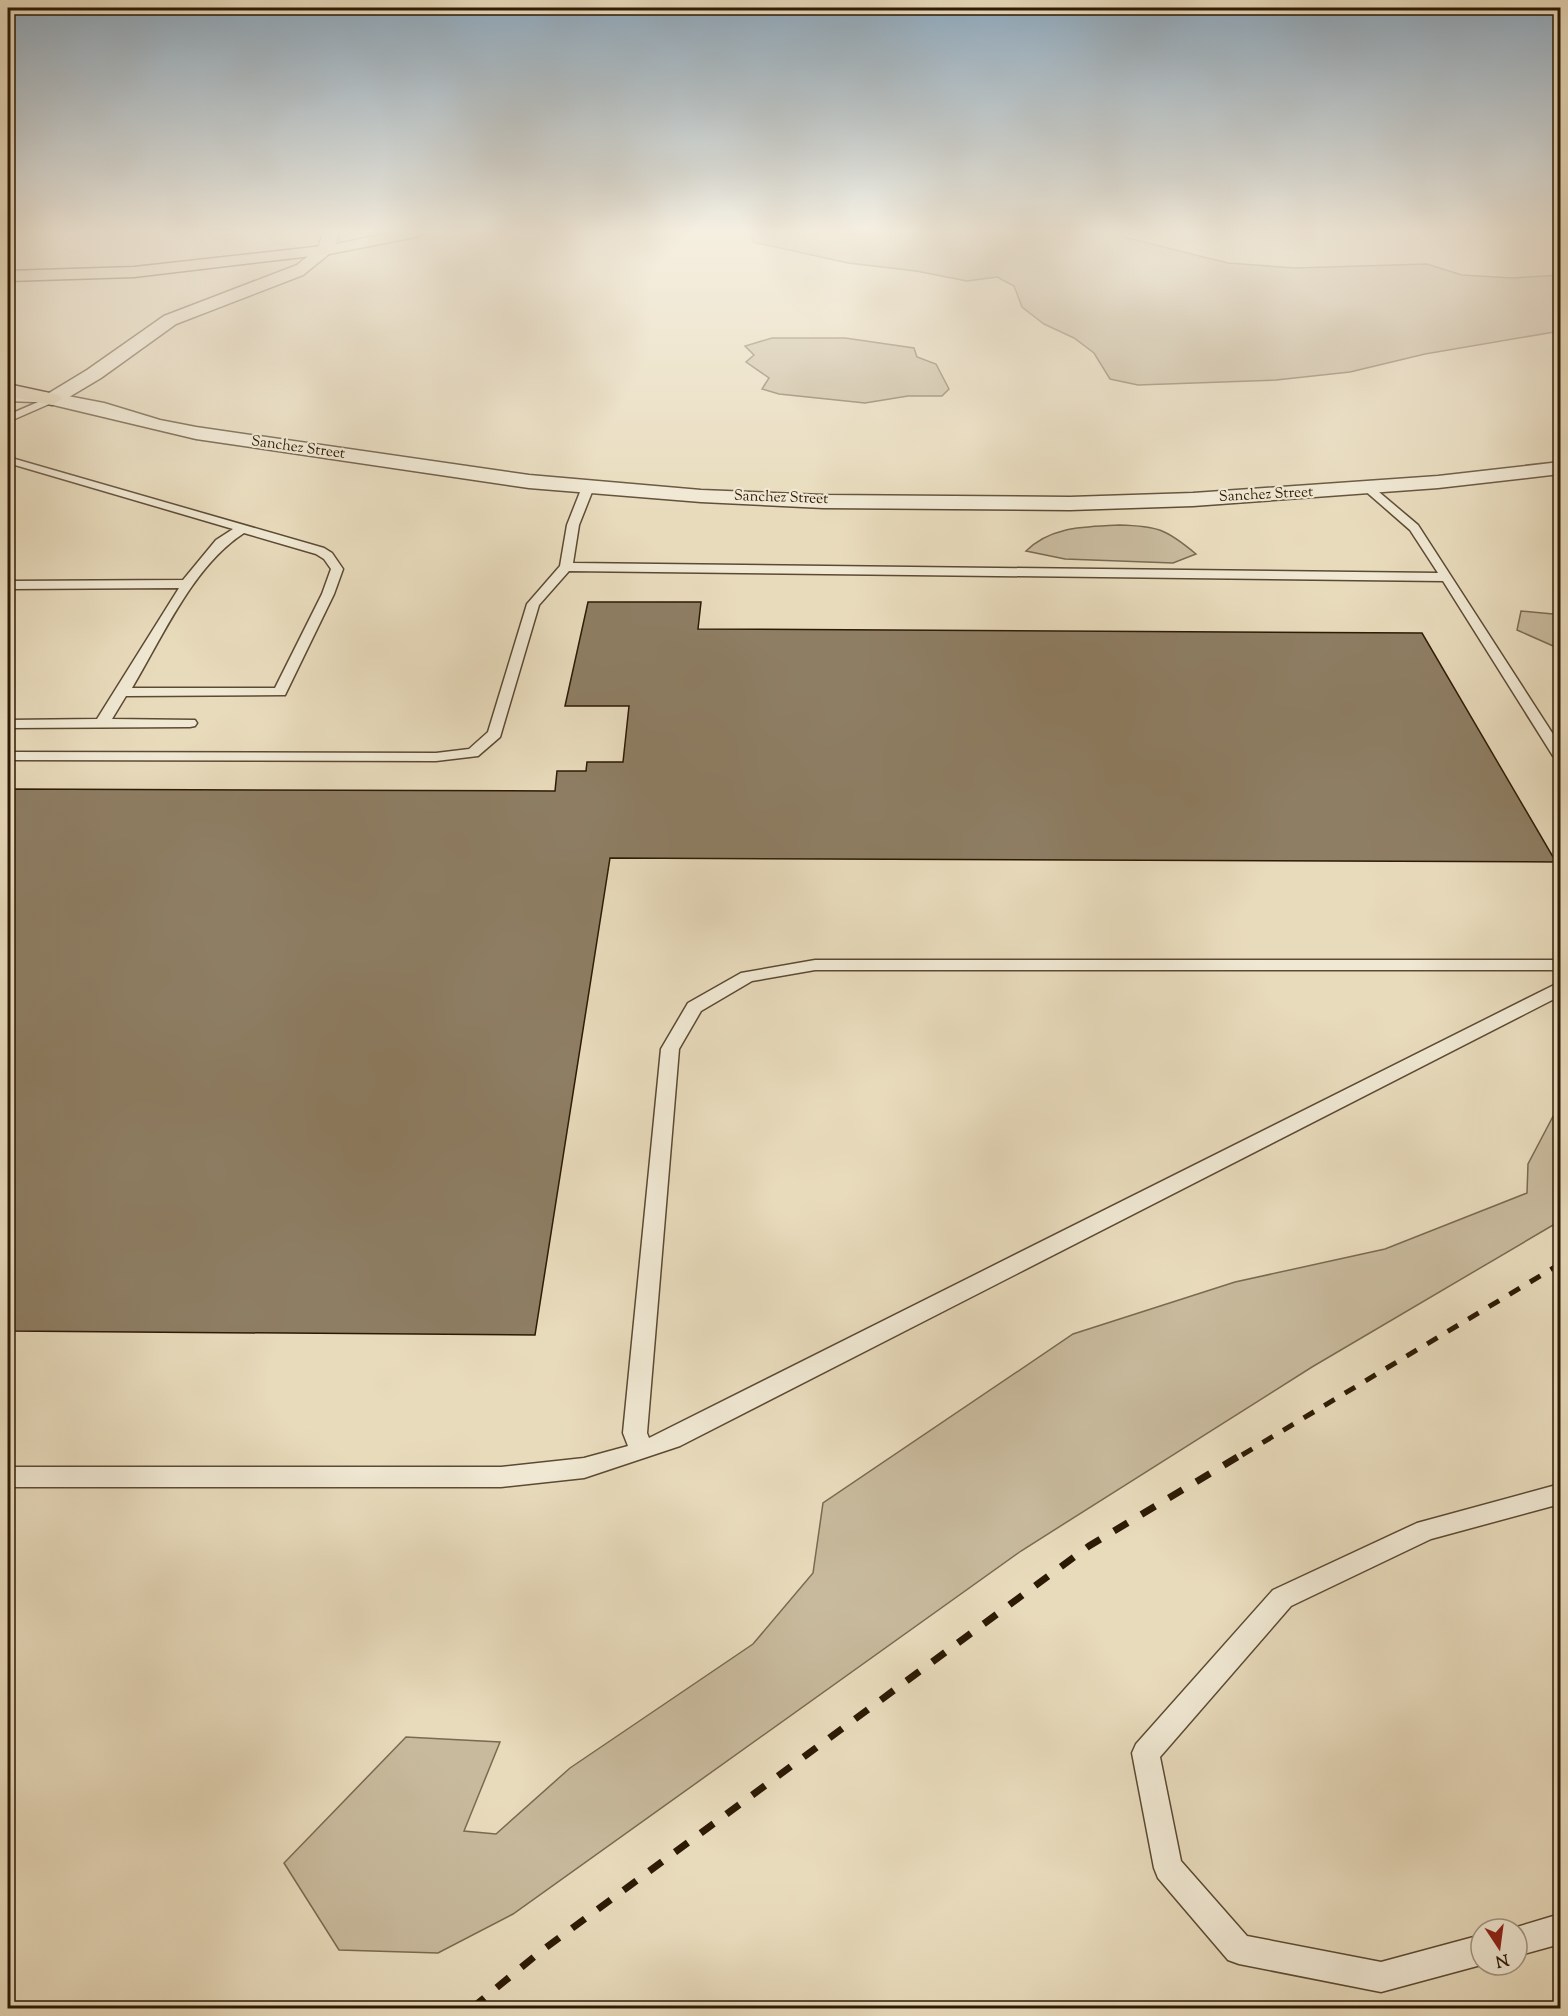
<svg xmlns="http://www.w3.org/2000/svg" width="1568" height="2016" font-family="'Sorts Mill Goudy',serif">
<rect width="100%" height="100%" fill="#e8dbbc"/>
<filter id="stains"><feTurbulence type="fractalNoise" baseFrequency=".00333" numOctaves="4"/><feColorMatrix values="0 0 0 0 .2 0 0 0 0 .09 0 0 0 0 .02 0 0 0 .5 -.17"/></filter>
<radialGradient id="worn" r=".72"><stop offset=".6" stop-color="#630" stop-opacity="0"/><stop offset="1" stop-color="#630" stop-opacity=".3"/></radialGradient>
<path fill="#c8ba9d" stroke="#7a6a51" stroke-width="1.5" d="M 751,232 L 1103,232 L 1228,263 L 1295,268 L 1427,264 L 1462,275 L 1512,278 L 1560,275 L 1560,331 L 1425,354 L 1350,372 L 1276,380 L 1138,385 L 1110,379 L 1094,353 L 1074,338 L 1044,324 L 1022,307 L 1014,286 L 997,277 L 967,281 L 916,271 L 848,263 L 753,242 Z
M 772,338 L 845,338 L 914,348 L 917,357 L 936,364 L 949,389 L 942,396 L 908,396 L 865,403 L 779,394 L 762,389 L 769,378 L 746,362 L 754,355 L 745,346 Z
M 1119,525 C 1158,526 1166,529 1196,554 L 1173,563 L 1065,559 L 1026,551 C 1051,526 1085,527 1119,525 Z
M 1560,610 L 1560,649 L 1517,630 L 1521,611 L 1553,614 Z
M 1560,1103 L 1560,1221 L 1312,1367 L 1021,1551 L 513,1914 L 438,1953 L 339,1950 L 284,1863 L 406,1737 L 500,1742 L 464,1831 L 496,1834 L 570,1768 L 753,1644 L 813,1573 L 823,1503 L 1073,1334 L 1235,1282 L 1385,1249 L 1527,1193 L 1528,1164 Z"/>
<path fill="#8e7e64" stroke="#2d1a05" stroke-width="1.5" d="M 588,602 L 701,602 L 698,629 L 1422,633 L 1556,862 L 610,858 L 535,1335 L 8,1331 L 8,789 L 555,791 L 557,771 L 586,771 L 587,762 L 623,762 L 629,706 L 565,706 Z"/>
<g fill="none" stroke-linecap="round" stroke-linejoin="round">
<defs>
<path id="service" d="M 52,396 L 57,399 L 56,401 L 8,422 L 8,415 Z
M 8,457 L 324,548 L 332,553 L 343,569 L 334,594 L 285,695 L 126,696 L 112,719 L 195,720 L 197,723 L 195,726 L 190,727 L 8,728 L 8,720 L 97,719 L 179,588 L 8,589 L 8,581 L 183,580 L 216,540 L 233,529 L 8,463 ZM 244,533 L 316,554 L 324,559 L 331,569 L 322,594 L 275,688 L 132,688 C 163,636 193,566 244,533 Z
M 588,484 L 594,487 L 579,525 L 573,563 L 1438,573 L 1410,530 L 1363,489 L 1373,487 L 1418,525 L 1560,745 L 1560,760 L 1553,756 L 1443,581 L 569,571 L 539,605 L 500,737 L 478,756 L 436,761 L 8,760 L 8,752 L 436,753 L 469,749 L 488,732 L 527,604 L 560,566 L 567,525 L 582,487 Z
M 815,960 L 1560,960 L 1560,970 L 815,970 L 752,981 L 701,1011 L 679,1049 L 647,1433 L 649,1438 L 1554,985 L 1560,984 L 1560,996 L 680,1446 L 584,1478 L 501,1487 L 8,1487 L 8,1467 L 501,1467 L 584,1458 L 628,1446 L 623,1433 L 661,1049 L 688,1003 L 741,973 Z
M 1560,1484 L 1560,1504 L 1431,1539 L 1291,1606 L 1160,1757 L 1181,1861 L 1247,1936 L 1381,1962 L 1481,1935 L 1481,1965 L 1381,1992 L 1239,1964 L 1228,1960 L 1158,1878 L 1154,1868 L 1132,1753 L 1136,1744 L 1273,1590 L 1417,1523 Z
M 1560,1914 L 1560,1944 L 1517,1956 L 1517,1929 L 1510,1929 Z"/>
<path id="minor" d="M 52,393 L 104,403 L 160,420 L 196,427 L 529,475 L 701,490 L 823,495 L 1070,497 L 1193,493 L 1438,476 L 1560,462 L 1560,474 L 1438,488 L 1193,506 L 1070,510 L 823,508 L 701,502 L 529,488 L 196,439 L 45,403 L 42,399 L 45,395 Z"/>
<path id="tertiary" d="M 323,232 L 339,232 L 336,244 L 394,232 L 424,232 L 416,237 L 329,254 L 303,275 L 176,324 L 101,378 L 59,403 L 8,401 L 8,389 L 49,393 L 87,370 L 164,316 L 297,265 L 318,248 Z"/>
<path id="motorway" d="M 323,246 L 331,251 L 329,254 L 134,277 L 8,281 L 8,271 L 134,267 Z
M 8,384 L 59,395 L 62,399 L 52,405 L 8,396 Z"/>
</defs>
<use href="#service" stroke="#5c4a33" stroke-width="3"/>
<use href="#minor" stroke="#5c4a33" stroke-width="3"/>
<use href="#tertiary" stroke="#5c4a33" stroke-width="3"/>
<use href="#motorway" stroke="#2d1a05" stroke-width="3"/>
<use href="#service" fill="#f0e8d3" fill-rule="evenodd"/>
<use href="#minor" fill="#f0e8d3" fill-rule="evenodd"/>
<use href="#tertiary" fill="#f0e8d3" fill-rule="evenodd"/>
<use href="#motorway" fill="#e8dbbc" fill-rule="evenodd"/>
<path stroke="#2d1a05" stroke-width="5" stroke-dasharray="12 12" stroke-linecap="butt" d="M 1242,1455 L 1560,1264"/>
<path stroke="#2d1a05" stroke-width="7" stroke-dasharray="16 16" stroke-linecap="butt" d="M 472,2008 L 540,1952 L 1089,1546 L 1244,1453"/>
</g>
<linearGradient id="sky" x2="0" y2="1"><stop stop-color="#8ea9be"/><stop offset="0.45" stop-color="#f5efe1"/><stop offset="1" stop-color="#f5efe1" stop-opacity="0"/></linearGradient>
<rect width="1568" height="514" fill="url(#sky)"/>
<g text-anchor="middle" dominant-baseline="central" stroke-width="4.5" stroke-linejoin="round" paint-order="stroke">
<g font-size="15" fill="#2d1a05" stroke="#f0e8d3">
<text transform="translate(298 448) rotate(8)">Sanchez Street</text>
<text transform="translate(1266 495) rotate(-3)">Sanchez Street</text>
<text transform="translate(781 498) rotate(2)">Sanchez Street</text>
</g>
</g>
<rect width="1568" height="2016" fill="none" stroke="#e8dbbc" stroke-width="30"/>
<rect x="9" y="9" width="1550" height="1998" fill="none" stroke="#2d1a05" stroke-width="3"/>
<rect x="15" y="15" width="1538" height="1986" fill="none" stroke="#2d1a05" stroke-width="1.5"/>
<g transform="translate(1499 1947) rotate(167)"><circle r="28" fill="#f0e8d3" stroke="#a29681" stroke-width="1.5"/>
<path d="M0-4.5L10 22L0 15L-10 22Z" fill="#8f2418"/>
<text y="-9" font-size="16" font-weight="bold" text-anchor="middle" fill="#2d1a05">N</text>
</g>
<rect width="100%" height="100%" filter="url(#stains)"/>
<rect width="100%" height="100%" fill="url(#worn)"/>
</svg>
